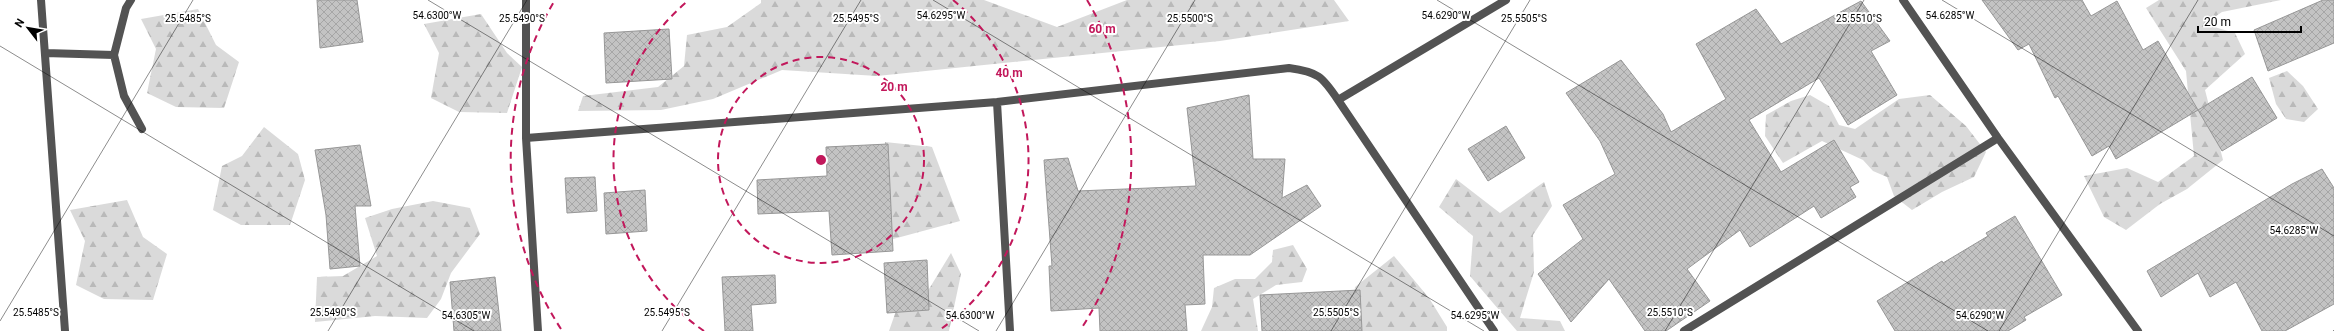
<svg xmlns="http://www.w3.org/2000/svg" width="2334" height="331" font-family="Roboto,sans-serif">
<defs>
<pattern id="forest-firs" width="22" height="20" patternUnits="userSpaceOnUse"><rect width="22" height="20" fill="#dadada"/><path d="M5 1l3.5 6h-7zM16 11l3.5 6h-7z" fill="#b9b9b9"/></pattern>
<pattern id="building-cross-hatch" width="8" height="8" patternUnits="userSpaceOnUse"><rect width="8" height="8" fill="#c3c3c3"/><path d="M0 0l8 8M0 8l8-8" fill="none" stroke="#a6a6a6"/></pattern>
</defs>
<rect width="100%" height="100%" fill="#fff"/>
<path fill="url(#forest-firs)" d="M 761,0 L 984,0 L 1057,27 L 1127,0 L 1334,0 L 1349,21 L 1220,41 L 877,76 L 782,70 L 713,99 L 661,110 L 578,111 L 583,96 L 658,87 L 684,66 L 687,35 L 727,27 L 761,3 Z
M 2159,0 L 2281,0 L 2222,12 L 2204,24 L 2235,33 L 2245,54 L 2205,90 L 2223,160 L 2187,189 L 2160,204 L 2126,230 L 2104,217 L 2084,176 L 2127,168 L 2158,182 L 2194,156 L 2186,71 L 2146,8 Z
M 198,9 L 216,45 L 239,62 L 224,108 L 176,107 L 147,93 L 156,49 L 141,19 Z
M 481,14 L 507,53 L 522,67 L 507,113 L 459,112 L 431,98 L 439,53 L 424,24 Z
M 2287,71 L 2303,86 L 2318,109 L 2304,122 L 2286,119 L 2276,104 L 2269,78 Z
M 1810,95 L 1829,106 L 1839,125 L 1855,129 L 1899,99 L 1930,95 L 1966,126 L 1986,152 L 1974,177 L 1942,192 L 1912,210 L 1894,196 L 1887,177 L 1873,171 L 1863,160 L 1822,141 L 1783,163 L 1765,136 L 1766,115 L 1791,101 Z
M 264,127 L 298,154 L 305,180 L 290,225 L 241,225 L 213,210 L 222,166 L 242,156 Z
M 885,142 L 932,147 L 960,221 L 882,242 Z
M 1456,179 L 1500,213 L 1544,182 L 1552,206 L 1533,235 L 1534,272 L 1520,318 L 1560,321 L 1565,331 L 1517,331 L 1470,276 L 1473,236 L 1439,207 Z
M 127,200 L 143,237 L 167,254 L 153,300 L 104,299 L 76,285 L 85,241 L 70,210 Z
M 433,201 L 470,208 L 480,234 L 451,273 L 441,299 L 427,318 L 375,316 L 315,322 L 317,277 L 343,276 L 377,256 L 365,218 L 392,209 Z
M 1293,245 L 1307,269 L 1302,282 L 1276,285 L 1253,299 L 1258,331 L 1201,331 L 1212,307 L 1214,288 L 1235,279 L 1255,279 L 1272,262 L 1273,250 Z
M 951,253 L 961,274 L 949,331 L 889,331 L 896,311 L 929,289 Z
M 1394,256 L 1429,298 L 1447,327 L 1447,331 L 1350,331 L 1355,287 Z"/>
<path fill="url(#building-cross-hatch)" stroke="#979797" d="M 317,0 L 357,0 L 363,42 L 320,48 Z
M 1982,0 L 2082,0 L 2091,16 L 2117,1 L 2143,50 L 2158,41 L 2198,110 L 2116,159 L 2109,146 L 2092,156 L 2058,96 L 2055,98 L 2029,44 L 2018,50 Z
M 2323,0 L 2334,0 L 2334,43 L 2268,71 L 2254,30 Z
M 1861,1 L 1890,41 L 1871,51 L 1897,95 L 1848,125 L 1819,78 L 1749,120 L 1781,172 L 1834,140 L 1859,182 L 1850,187 L 1856,197 L 1821,218 L 1814,206 L 1750,247 L 1740,230 L 1687,269 L 1710,301 L 1666,331 L 1645,331 L 1609,279 L 1571,322 L 1538,274 L 1583,239 L 1563,205 L 1615,174 L 1600,141 L 1566,93 L 1621,60 L 1663,114 L 1671,132 L 1726,99 L 1696,44 L 1756,9 L 1781,44 Z
M 669,29 L 672,79 L 606,83 L 604,33 Z
M 2252,77 L 2277,118 L 2222,151 L 2198,110 Z
M 1249,95 L 1253,159 L 1285,159 L 1282,198 L 1307,185 L 1321,206 L 1250,255 L 1203,255 L 1205,304 L 1185,305 L 1187,331 L 1100,331 L 1099,308 L 1051,311 L 1049,266 L 1052,266 L 1044,160 L 1068,158 L 1078,191 L 1196,186 L 1187,108 Z
M 1506,126 L 1525,158 L 1488,181 L 1468,149 Z
M 888,144 L 893,251 L 832,255 L 829,211 L 758,214 L 757,180 L 827,176 L 826,147 Z
M 360,145 L 371,206 L 355,206 L 360,266 L 330,269 L 326,215 L 315,150 Z
M 2322,169 L 2334,188 L 2334,304 L 2285,331 L 2262,331 L 2236,282 L 2210,297 L 2198,273 L 2161,297 L 2147,271 L 2292,184 Z
M 595,177 L 597,211 L 567,213 L 565,178 Z
M 645,190 L 647,231 L 606,234 L 604,193 Z
M 2015,216 L 2062,295 L 2024,317 L 2026,320 L 2008,331 L 1895,331 L 1877,301 L 1942,261 L 1943,263 L 1988,236 L 1986,233 Z
M 927,260 L 929,310 L 887,313 L 884,263 Z
M 775,275 L 776,303 L 751,305 L 753,331 L 725,331 L 722,277 Z
M 495,277 L 501,331 L 454,331 L 450,282 Z
M 1360,290 L 1362,331 L 1262,331 L 1260,295 Z"/>
<g fill="none" stroke-linecap="round" stroke-linejoin="round">
<path stroke="#535353" stroke-width="8" d="M 41,0 L 65,331
M 45,53 L 114,55 L 126,8 L 131,0
M 114,55 L 124,96 L 142,129"/>
<path stroke="#535353" stroke-width="8" d="M 526,0 L 526,138 L 538,331
M 1903,0 L 1998,138 L 2138,331
M 1338,100 L 1494,331
M 997,102 L 1010,331
M 526,138 L 997,102 L 1289,68 C 1318,72 1322,76 1338,100 L 1506,0
M 1684,331 L 1998,138"/>
</g>
<path fill="none" stroke="#000" stroke-width="1" stroke-opacity="0.45" d="M 428,0 L 979,331M 933,0 L 1484,331M 1437,0 L 1988,331M 1942,0 L 2334,236M 0,46 L 474,331M 0,321 L 193,0M 328,331 L 527,0M 662,331 L 861,0M 996,331 L 1195,0M 1331,331 L 1530,0M 1665,331 L 1864,0M 1999,331 L 2198,0M 2333,331 L 2334,330"/>
<g fill="none" stroke="#c2185b" stroke-width="2" stroke-dasharray="7 5">
<circle cx="821" cy="160" r="103"/>
<path d="M704 331A207 207 0 0 1 689 0M953 0A207 207 0 0 1 938 331"/>
<path d="M561 329A310 310 0 0 1 555 0M1087 0A310 310 0 0 1 1081 329"/>
</g>
<g font-size="10" text-anchor="middle" fill="#000" stroke="#fff" stroke-width="4" stroke-linejoin="round" paint-order="stroke">
<text x="437" y="19">54.6300°W</text>
<text x="941" y="19">54.6295°W</text>
<text x="1446" y="19">54.6290°W</text>
<text x="1950" y="19">54.6285°W</text>
<text x="188" y="22">25.5485°S</text>
<text x="522" y="22">25.5490°S</text>
<text x="856" y="22">25.5495°S</text>
<text x="1190" y="22">25.5500°S</text>
<text x="1524" y="22">25.5505°S</text>
<text x="1859" y="22">25.5510°S</text>
<text x="2294" y="234">54.6285°W</text>
<text x="36" y="316">25.5485°S</text>
<text x="333" y="316">25.5490°S</text>
<text x="667" y="316">25.5495°S</text>
<text x="1336" y="316">25.5505°S</text>
<text x="1670" y="316">25.5510°S</text>
<text x="466" y="319">54.6305°W</text>
<text x="970" y="319">54.6300°W</text>
<text x="1475" y="319">54.6295°W</text>
<text x="1980" y="319">54.6290°W</text>
</g>
<circle cx="821" cy="160" r="6" fill="#c2185b" stroke="#fff" stroke-width="2"/>
<g font-size="12" text-anchor="middle" font-weight="bold" fill="#c2185b" stroke="#fff" stroke-width="4" stroke-linejoin="round" paint-order="stroke">
<text x="1102" y="33">60 m</text>
<text x="1009" y="77">40 m</text>
<text x="894" y="91">20 m</text>
</g>
<g transform="translate(28 28) rotate(301)" stroke="#ffffff" stroke-width="3" paint-order="stroke">
<path d="M0-3L7 15L0 10L-7 15Z" fill="#000000"/>
<text y="-6" font-size="11" font-weight="bold" text-anchor="middle" fill="#000000">N</text>
</g>
<path d="M2198 26v6h103v-6" fill="none" stroke="#000000" stroke-width="2"/>
<text x="2204" y="26" font-size="12" fill="#000000" stroke="#ffffff" stroke-width="3" paint-order="stroke">20 m</text>
</svg>
